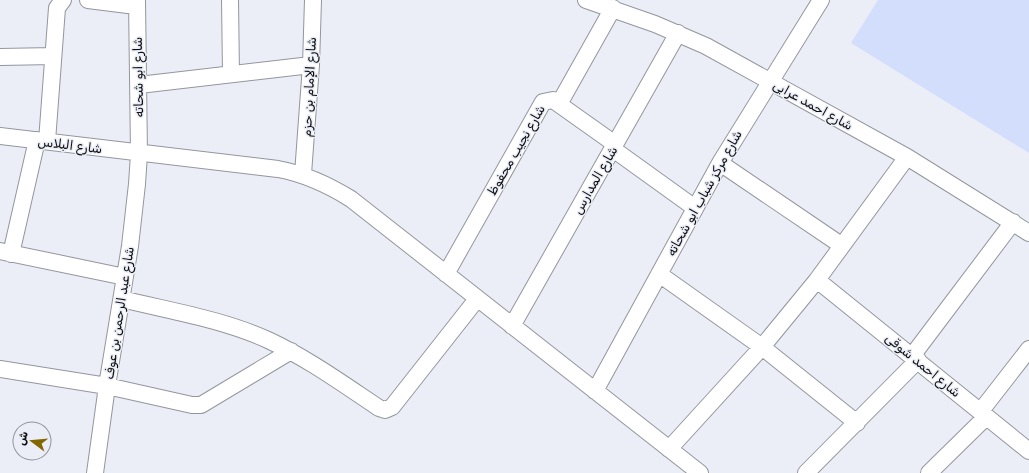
<svg xmlns="http://www.w3.org/2000/svg" width="1029" height="473" font-family="Rubik,Vazirmatn,sans-serif">
<rect width="100%" height="100%" fill="#ebeef6"/>
<path fill="#d3defc" d="M 878,0 L 1029,0 L 1029,153 L 851,43 Z"/>
<g fill="none" stroke-linecap="round" stroke-linejoin="round">
<defs>
<path id="street" d="M 88,0 L 136,6
M 230,0 L 231,74
M 586,0 L 655,24 L 706,46 L 907,157 L 1029,233
M 0,57 L 53,56
M 139,85 L 311,65
M 559,104 L 613,8
M 0,136 L 278,169 C 305,174 327,184 351,199 L 700,473
M 47,141 L 57,8 L 63,0
M 613,149 L 695,208
M 720,163 L 841,245
M 303,174 L 311,65 L 313,0
M 0,251 L 125,277
M 11,254 L 37,140
M 446,274 L 543,102 L 553,100 L 615,144
M 659,274 L 762,347 L 857,423
M 817,280 L 1029,451
M 122,299 C 170,311 222,319 268,340 C 307,358 343,384 379,408 L 385,410 L 392,407 L 477,299
M 512,326 L 678,33
M 912,356 L 1013,222
M 0,369 L 107,386 L 192,405 L 201,405 L 291,351
M 595,391 L 720,163 L 821,0
M 980,412 L 1029,349
M 669,449 L 762,347 L 817,280 L 907,157
M 95,473 L 107,386 L 130,246 L 137,184 L 139,154 L 137,0
M 806,473 L 918,360
M 929,473 L 986,417"/>
</defs>
<use href="#street" stroke="#93969e" stroke-width="18"/>
<use href="#street" stroke="#fff" stroke-width="16"/>
</g>
<g text-anchor="middle" dominant-baseline="central" stroke-width="3" stroke-linejoin="round" paint-order="stroke">
<g font-size="13" fill="#0f1013" stroke="#ebeef6">
<text transform="translate(138 77) rotate(-91)">شارع ابو شحاته</text>
<text transform="translate(309 87) rotate(-87)">شارع الإمام بن حزم</text>
<text transform="translate(813 105) rotate(29)">شارع احمد عرابى</text>
<text transform="translate(70 145) rotate(7)">شارع البلاس</text>
<text transform="translate(516 150) rotate(-60)">شارع نجيب محفوظ</text>
<text transform="translate(595 180) rotate(-60)">شارع المدارس</text>
<text transform="translate(704 193) rotate(-61)">شارع مركز شباب ابو شحاته</text>
<text transform="translate(119 313) rotate(-81)">شارع عبد الرحمن بن عوف</text>
<text transform="translate(923 365) rotate(39)">شارع احمد شوقى</text>
</g>
</g>
<g transform="translate(32 441) rotate(286)"><circle r="19" fill="#ebeef6" stroke="#93959b"/>
<path d="M0-3L7 15L0 10L-7 15Z" fill="#836700"/>
<text y="-6" font-size="11" font-weight="bold" text-anchor="middle" fill="#0f1013">ش</text>
</g>
</svg>
